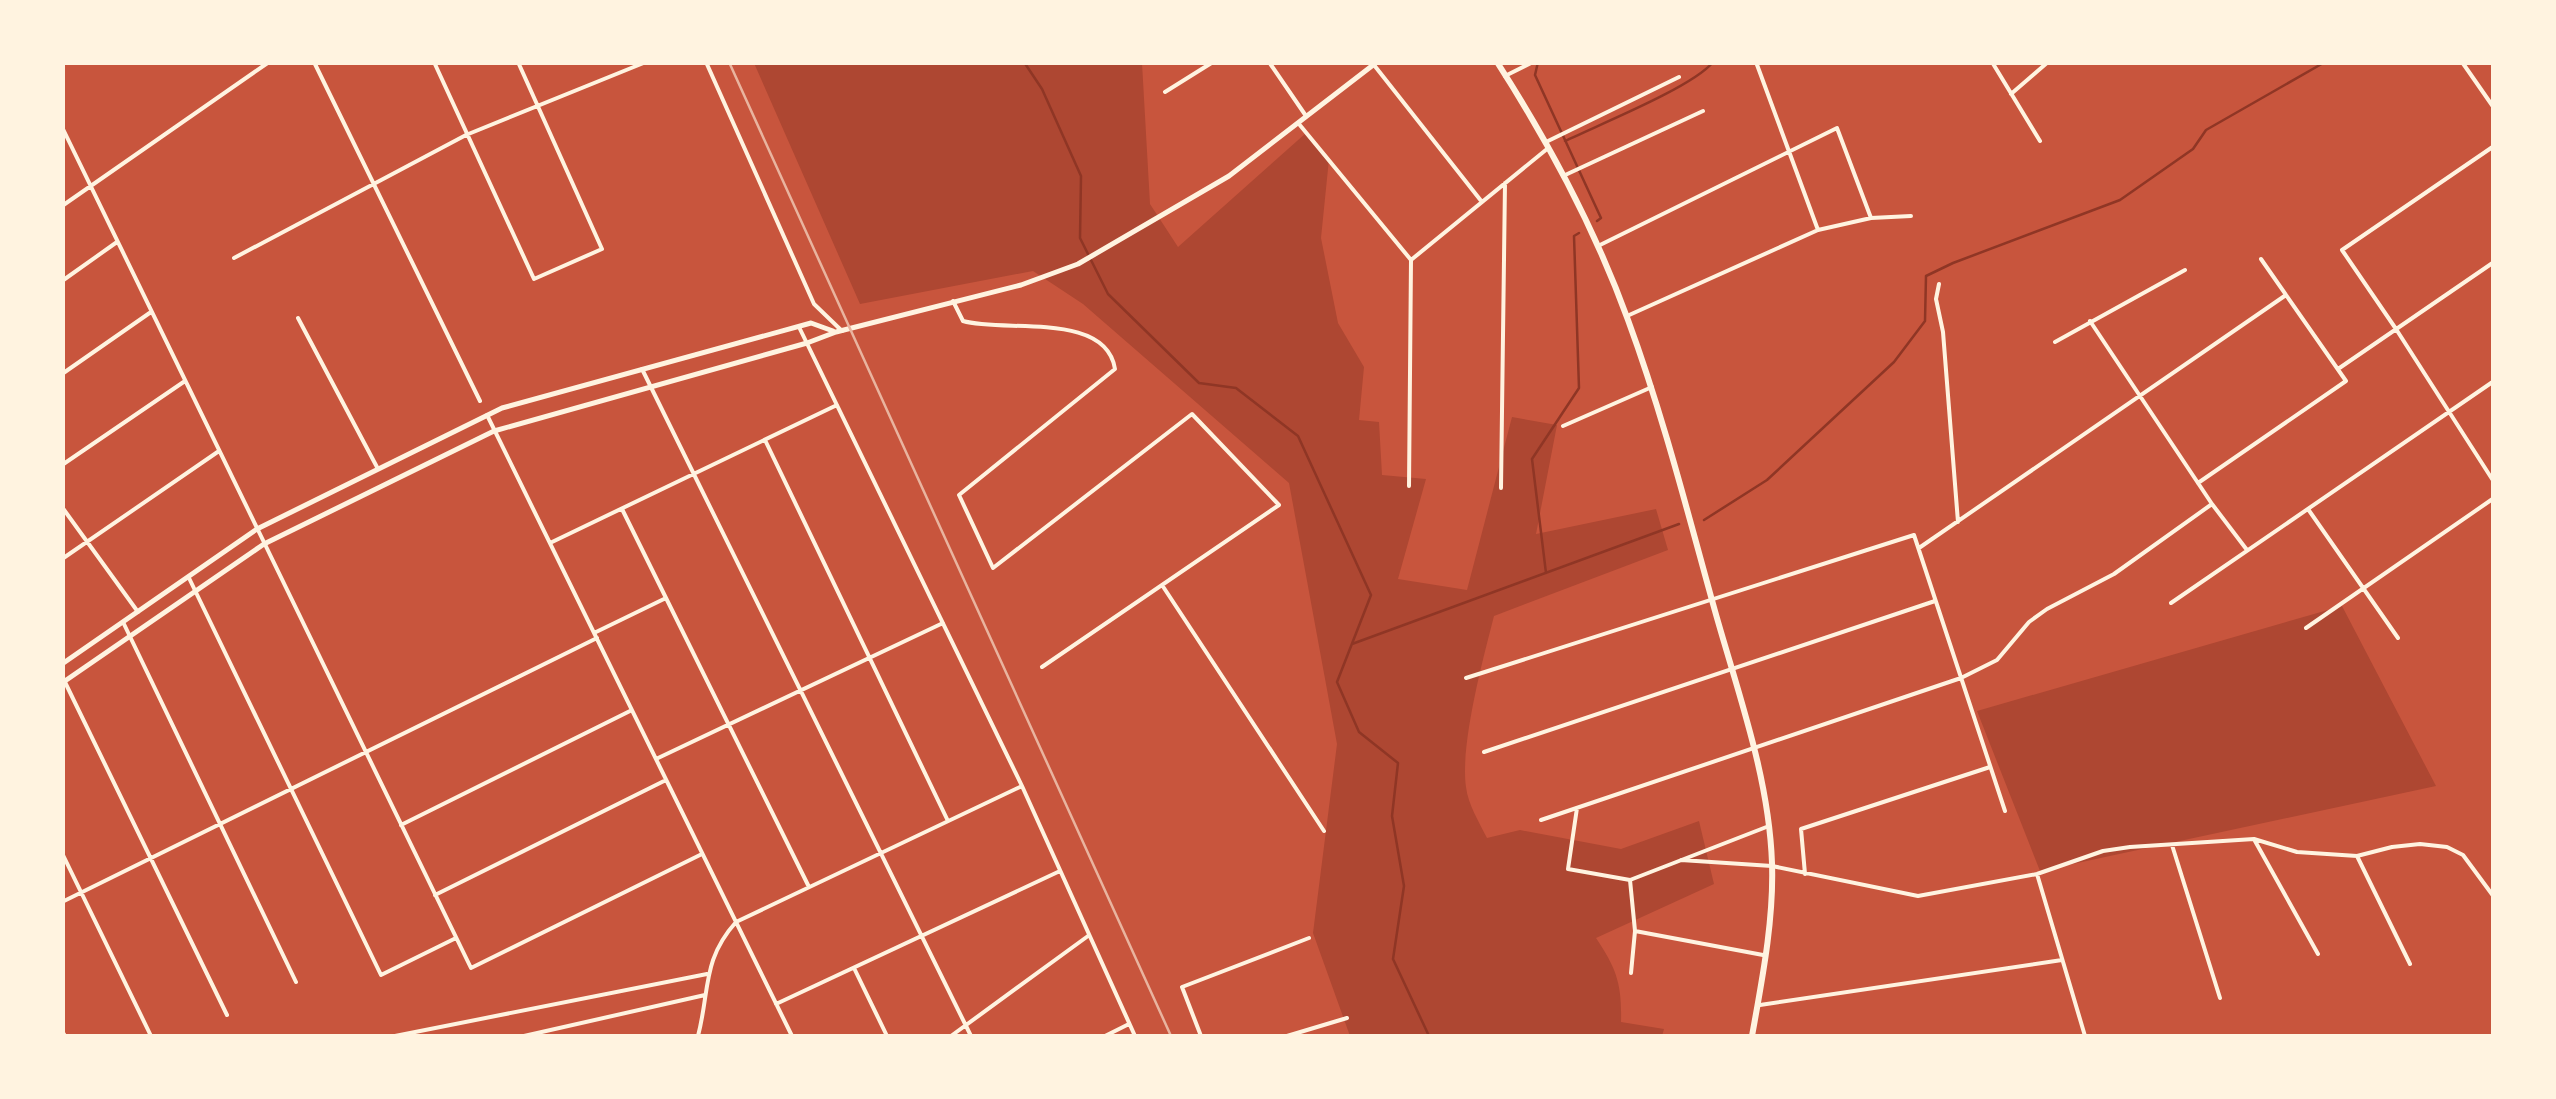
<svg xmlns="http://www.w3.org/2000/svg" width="2556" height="1099" font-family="Jost,sans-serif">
<rect width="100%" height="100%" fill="#c8553d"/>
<path fill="#ae4732" d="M 754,63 L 1142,63 L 1150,204 L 1178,247 L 1306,133 L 1329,159 L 1321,238 L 1338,323 L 1364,367 L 1359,420 L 1379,422 L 1382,475 L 1426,479 L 1398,579 L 1467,590 L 1512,417 L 1557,425 L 1536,534 L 1656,509 L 1668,550 L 1494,616 C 1483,659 1460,745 1466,787 C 1468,804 1479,822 1487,838 L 1520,830 L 1621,849 L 1699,821 L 1714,884 L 1596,938 C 1617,969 1622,985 1621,1022 L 1664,1029 L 1662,1036 L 1350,1036 L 1313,933 L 1337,744 L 1289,483 L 1083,304 L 1033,271 L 860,304 Z
M 2342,606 L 2436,786 L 2040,871 L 1977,711 Z"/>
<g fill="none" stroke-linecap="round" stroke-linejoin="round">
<path stroke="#8f3625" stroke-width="2.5" d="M 1024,62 L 1042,89 L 1081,176 L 1080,238 L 1108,294 L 1199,383 L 1236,388 L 1298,436 L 1371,595 L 1337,682 L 1359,732 L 1398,763 L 1392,816 L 1404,886 L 1393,959 L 1429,1036
M 1538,62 L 1535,75 L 1601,218 L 1597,221
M 1565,141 C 1598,125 1693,87 1713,62
M 1704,520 L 1767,480 L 1894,362 L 1925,321 L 1926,276 L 1953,263 L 2120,200 L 2193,149 L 2206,130 L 2325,62
M 1546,573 L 1532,459 L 1579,388 L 1574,236 L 1579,233
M 1352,644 L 1679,524"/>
<path stroke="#fff3e0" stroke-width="4" d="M 314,62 L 480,401
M 434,62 L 534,279 L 602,249 L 518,62
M 706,62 L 814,304 L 842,331
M 1269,62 L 1306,116
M 1756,62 L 1818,230
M 1992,62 L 2040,141
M 2462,62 L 2494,108
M 62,64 L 65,62
M 1374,65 L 1482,202
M 1505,76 L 1533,62
M 1165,92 L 1213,62
M 2011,94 L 2048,62
M 1299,124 L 1411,260 L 1409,486
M 62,127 L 471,968 L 702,854
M 1546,142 L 1679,77
M 2494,146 L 2342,250 L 2396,329 L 2494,482
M 1563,176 L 1703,111
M 62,206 L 269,62
M 1598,246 L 1837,128 L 1871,218
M 234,258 L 466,135 L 646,62
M 1411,260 L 1547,149
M 62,281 L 117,242
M 1939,284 L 1936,299 L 1943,332 L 1958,522
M 953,301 L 963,321 C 1004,333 1106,311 1115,369 L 959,495 L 993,568 L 1192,414 L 1279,505 L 1042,667
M 1627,316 L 1818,230 L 1871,218 L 1911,216
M 298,318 L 378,469
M 2090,321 L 2212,504 L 2247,550
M 799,327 L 1022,786 L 1135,1036
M 2055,342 L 2185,270
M 642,369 L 971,1036
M 2338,369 L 2494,262
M 62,374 L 151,312
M 487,415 L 792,1036
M 1563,426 L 1652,387
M 765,440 L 947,819
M 62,465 L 185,381
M 2198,483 L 2346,381 L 2261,259
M 1501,488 L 1505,183
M 62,507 L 138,612
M 622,509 L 808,885
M 2308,509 L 2398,638
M 550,543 L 837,405
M 1919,548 L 2286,295
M 62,559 L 219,451
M 189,578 L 381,975 L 456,938
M 1162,585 L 1324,831
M 2171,603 L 2494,381
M 123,622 L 296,982
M 2306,628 L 2494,498
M 594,633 L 666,598
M 62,676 L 227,1015
M 1466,678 L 1914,535 L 2005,811
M 1484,752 L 1935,601
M 656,759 L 943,623
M 1577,808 L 1568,869 L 1630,880 L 1769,826
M 1541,820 L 1961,678 L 1997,660 L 2029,622 L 2047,609 L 2114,574 L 2212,504
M 401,825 L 630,711
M 2255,841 L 2318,954
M 2172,845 L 2220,998
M 62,853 L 151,1036
M 2357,856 L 2410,964
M 1681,860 L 1772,866 L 1918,896 L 2037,874 L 2103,851 L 2130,847 L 2254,839 L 2297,852 L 2357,856 L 2392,847 L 2420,844 L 2447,847 L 2463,855 L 2494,897
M 1805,874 L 1801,829 L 1990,767
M 2037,874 L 2085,1036
M 1630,880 L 1635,931 L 1631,973
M 435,895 L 666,780
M 62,902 L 597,638
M 1635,931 L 1763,955
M 854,968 L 887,1036
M 776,1004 L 1060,871
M 1760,1005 L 2062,960
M 62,1031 L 65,1036
M 395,1036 L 707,974
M 524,1036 L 705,995
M 698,1036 C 710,990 702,960 736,922 L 1022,786
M 951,1036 L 1088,936
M 1105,1036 L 1129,1024
M 1201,1036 L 1182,987 L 1309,938
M 1287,1036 L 1347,1018"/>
<path stroke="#fff3e0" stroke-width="5" d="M 62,664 L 257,529 L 502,408 L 811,323 L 833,331
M 62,683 L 264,544 L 494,431 L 807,343 L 836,332 L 1021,285 L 1078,264 L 1229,176 L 1377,62"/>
<path stroke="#fff3e0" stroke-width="6" d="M 1497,62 C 1549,143 1595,229 1628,320 C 1663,415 1688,514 1715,611 C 1738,693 1769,777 1772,863 C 1774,920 1762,980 1752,1036"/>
<path stroke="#e9b49f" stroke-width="2.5" d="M 729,62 L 1171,1036"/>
</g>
<rect width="2556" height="1099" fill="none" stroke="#fff3e0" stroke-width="130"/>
</svg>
